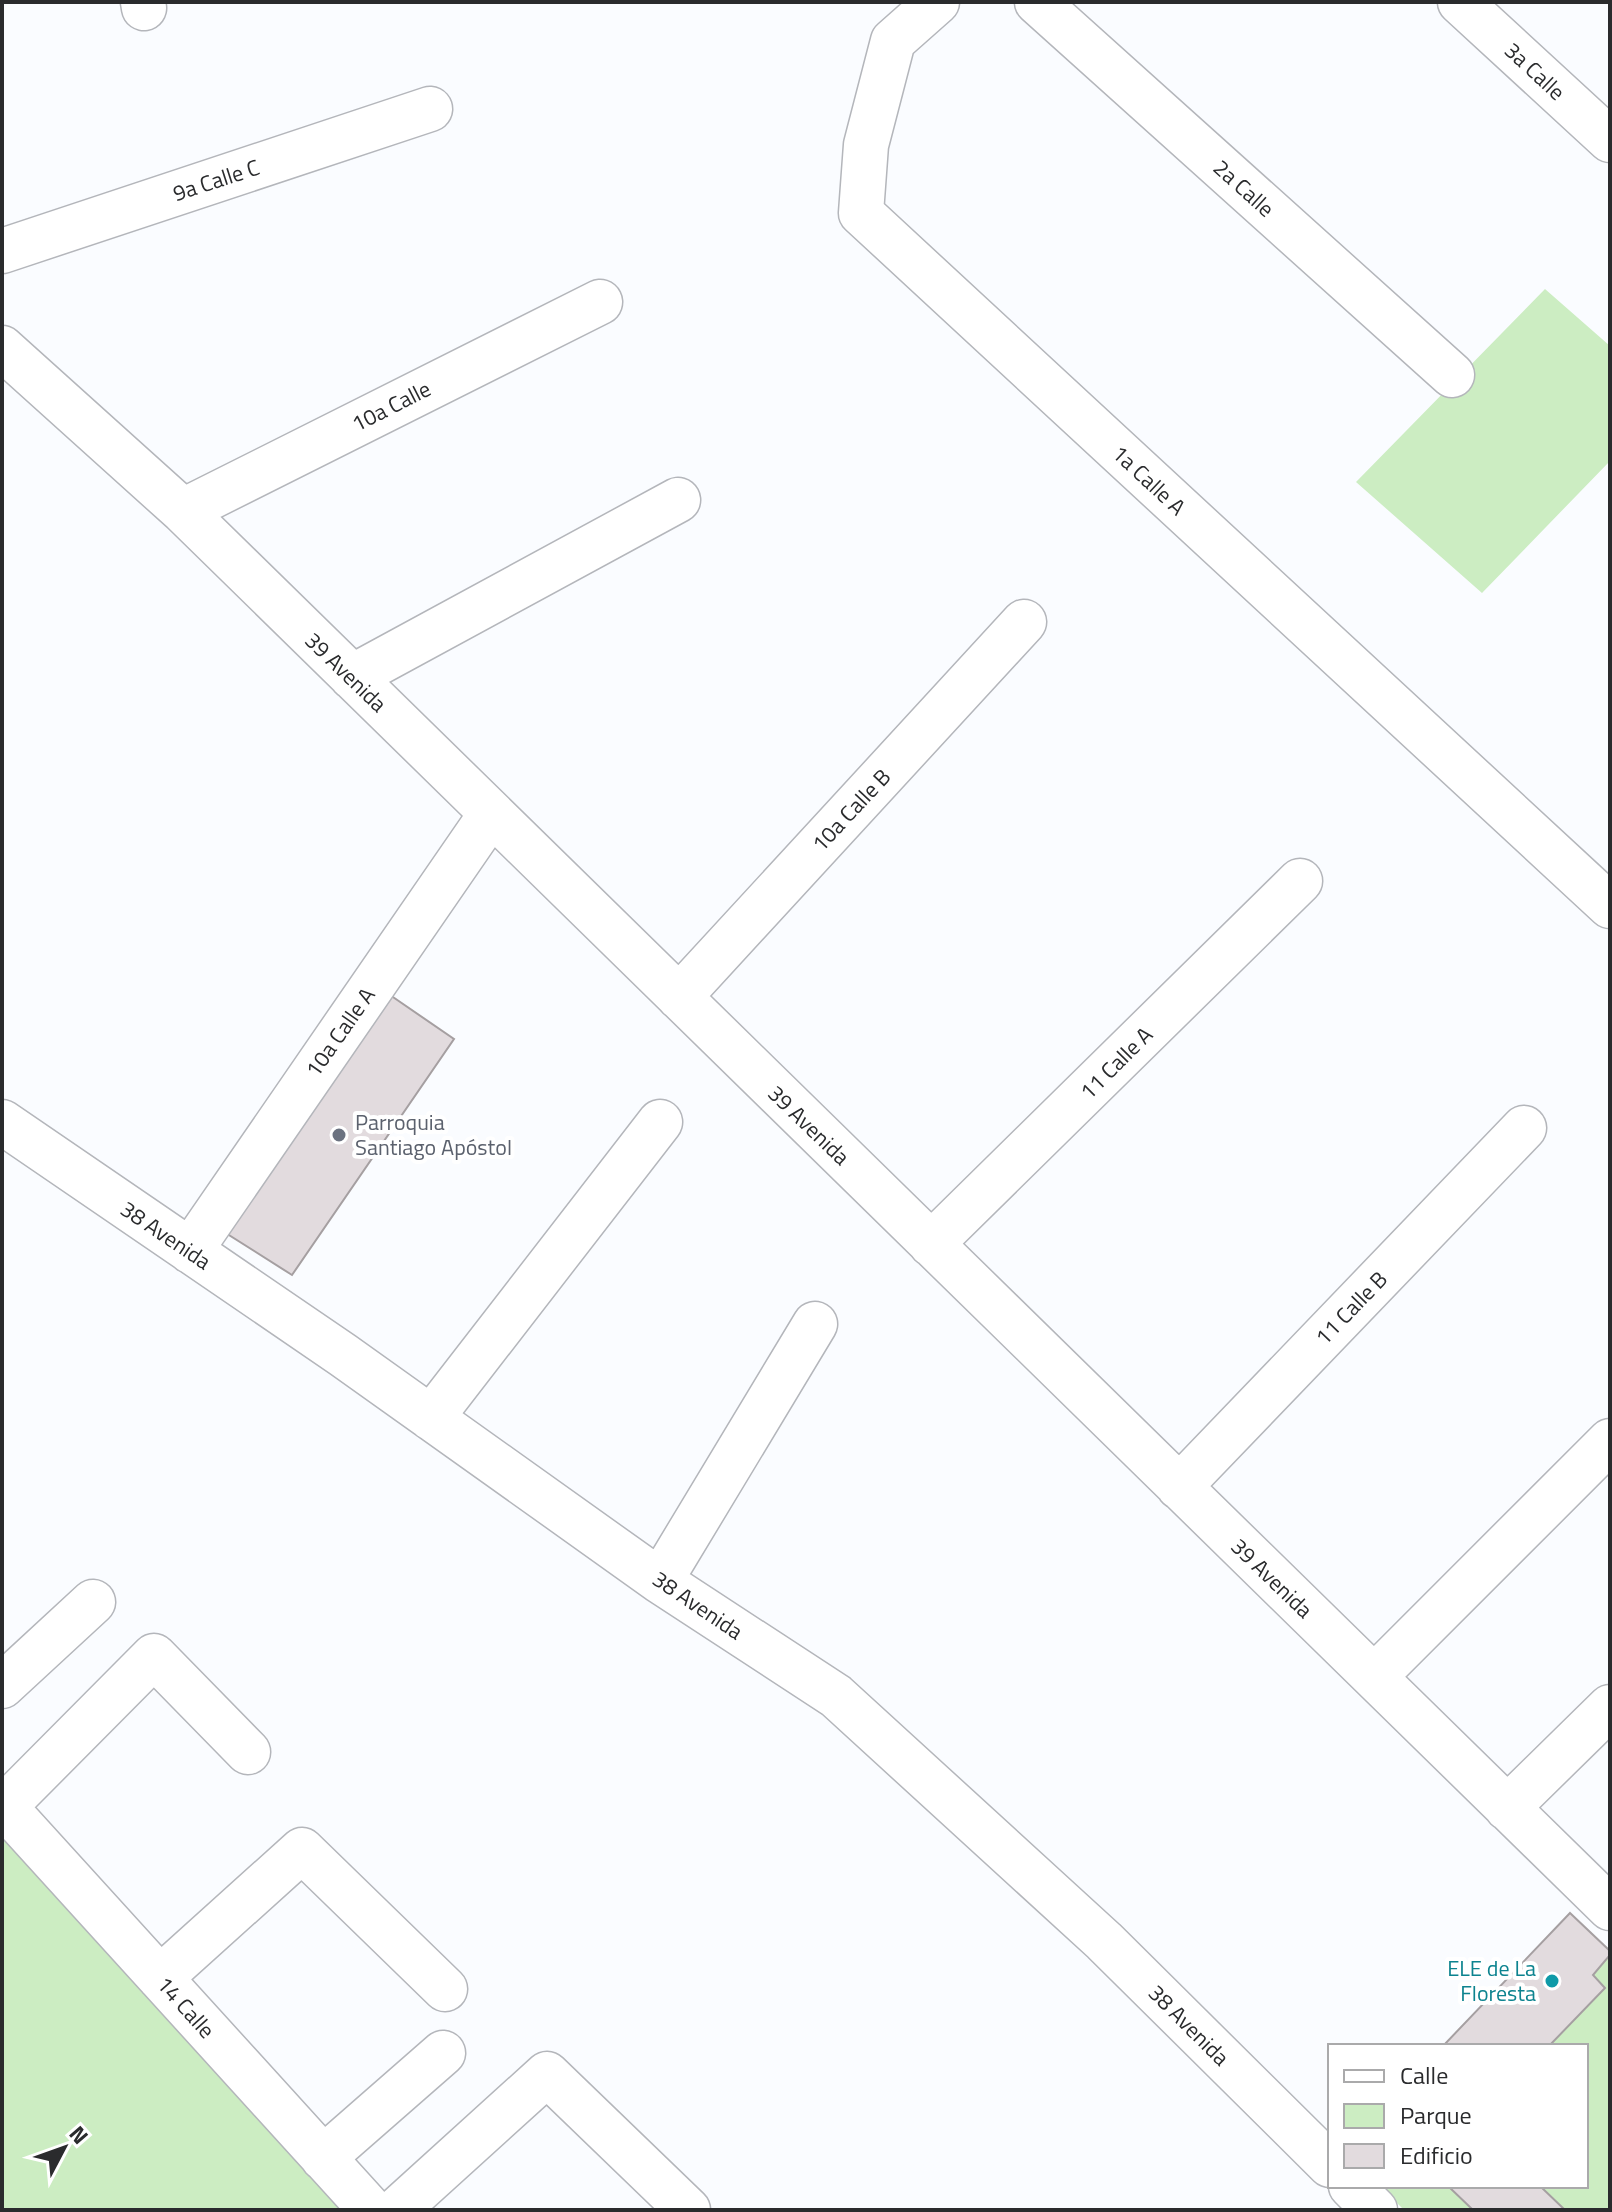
<svg xmlns="http://www.w3.org/2000/svg" width="1612" height="2212" font-family="'Titillium Web',sans-serif">
<rect width="100%" height="100%" fill="#fafcff"/>
<path fill="#ccedc2" d="M 1545,289 L 1610,346 L 1610,461 L 1482,593 L 1356,482 Z
M 2,1829 L 350,2210 L 2,2210 Z
M 1610,1955 L 1610,2210 L 1565,2210 L 1540,2186 L 1586,2186 L 1586,2046 L 1549,2046 L 1604,1987 L 1593,1975 Z
M 1380,2186 L 1448,2186 L 1473,2210 L 1404,2210 Z"/>
<path fill="#e2dbde" stroke="#a59fa1" stroke-width="2" d="M 390,995 L 454,1039 L 292,1275 L 221,1230 Z
M 1570,1913 L 1610,1951 L 1610,1955 L 1593,1975 L 1605,1988 L 1549,2046 L 1443,2046 Z
M 1448,2186 L 1540,2186 L 1565,2210 L 1473,2210 Z"/>
<g fill="none" stroke-linecap="round" stroke-linejoin="round">
<defs>
<path id="minor" d="M 143,2 L 144,8
M 937,2 L 893,41 L 866,145 L 861,213 L 1610,906
M 1037,2 L 1452,375
M 1460,2 L 1610,140
M 2,251 L 430,109
M 2,348 L 183,511 L 1610,1908
M 183,511 L 600,302
M 352,677 L 678,500
M 679,997 L 1024,622
M 2,1122 L 343,1355 L 660,1581 L 836,1696 L 1104,1941 L 1330,2165
M 931,1244 L 1300,881
M 190,1251 L 491,814
M 431,1418 L 660,1122
M 1179,1487 L 1524,1128
M 660,1581 L 815,1324
M 1374,1677 L 1610,1441
M 2,1686 L 93,1602
M 2,1804 L 371,2210
M 5,1806 L 154,1656 L 248,1752
M 1507,1808 L 1610,1707
M 160,1978 L 302,1850 L 445,1989
M 323,2158 L 443,2053
M 1351,2186 L 1375,2210
M 397,2210 L 547,2074 L 688,2210"/>
</defs>
<use href="#minor" stroke="#b4b6bb" stroke-width="47"/>
<use href="#minor" stroke="#fff" stroke-width="44"/>
</g>
<circle fill="#6b7280" stroke="#fff" stroke-width="3" cx="339" cy="1135" r="8"/>
<circle fill="#0f9aa8" stroke="#fff" stroke-width="3" cx="1552" cy="1981" r="8"/>
<g text-anchor="middle" dominant-baseline="central" stroke-width="8" stroke-linejoin="round" paint-order="stroke">
<g font-size="22" fill="#2a2b2d" stroke="#fff">
<text transform="translate(1535 71) rotate(43)">3a Calle</text>
<text transform="translate(216 180) rotate(-18)">9a Calle C</text>
<text transform="translate(1244 188) rotate(42)">2a Calle</text>
<text transform="translate(391 406) rotate(-27)">10a Calle</text>
<text transform="translate(1149 480) rotate(43)">1a Calle A</text>
<text transform="translate(346 672) rotate(44)">39 Avenida</text>
<text transform="translate(851 810) rotate(-47)">10a Calle B</text>
<text transform="translate(340 1032) rotate(-55)">10a Calle A</text>
<text transform="translate(1116 1063) rotate(-45)">11 Calle A</text>
<text transform="translate(809 1125) rotate(44)">39 Avenida</text>
<text transform="translate(166 1235) rotate(34)">38 Avenida</text>
<text transform="translate(1351 1308) rotate(-46)">11 Calle B</text>
<text transform="translate(1272 1578) rotate(44)">39 Avenida</text>
<text transform="translate(698 1605) rotate(34)">38 Avenida</text>
<text transform="translate(186 2007) rotate(48)">14 Calle</text>
<text transform="translate(1189 2025) rotate(45)">38 Avenida</text>
</g>
<g font-size="22" fill="#5b616d" stroke="#fff" text-anchor="start">
<text x="355" y="1122">Parroquia<tspan x="355" dy="25">Santiago Apóstol</tspan></text>
</g>
<g font-size="22" fill="#0d838f" stroke="#fff" text-anchor="end">
<text x="1536" y="1968">ELE de La<tspan x="1536" dy="25">Floresta</tspan></text>
</g>
</g>
<rect width="1612" height="2212" fill="none" stroke="#2a2b2d" stroke-width="8"/>
<rect x="1328" y="2044" width="260" height="144" fill="#ffffff" stroke="#aaaaab" stroke-width="2"/>
<rect x="1344" y="2070" width="40" height="12" fill="#ffffff" stroke="#aaaaab" stroke-width="2"/>
<text x="1400" y="2084" font-size="24" fill="#2a2b2d">Calle</text>
<rect x="1344" y="2104" width="40" height="24" fill="#ccedc2" stroke="#aaaaab" stroke-width="2"/>
<text x="1400" y="2124" font-size="24" fill="#2a2b2d">Parque</text>
<rect x="1344" y="2144" width="40" height="24" fill="#e2dbde" stroke="#aaaaab" stroke-width="2"/>
<text x="1400" y="2164" font-size="24" fill="#2a2b2d">Edificio</text>
<g transform="translate(64 2148) rotate(49)" stroke="#ffffff" stroke-width="6" paint-order="stroke">
<path d="M0-6L14 30L0 20L-14 30Z" fill="#2a2b2d"/>
<text y="-12" font-size="22" font-weight="bold" text-anchor="middle" fill="#2a2b2d">N</text>
</g>
</svg>
